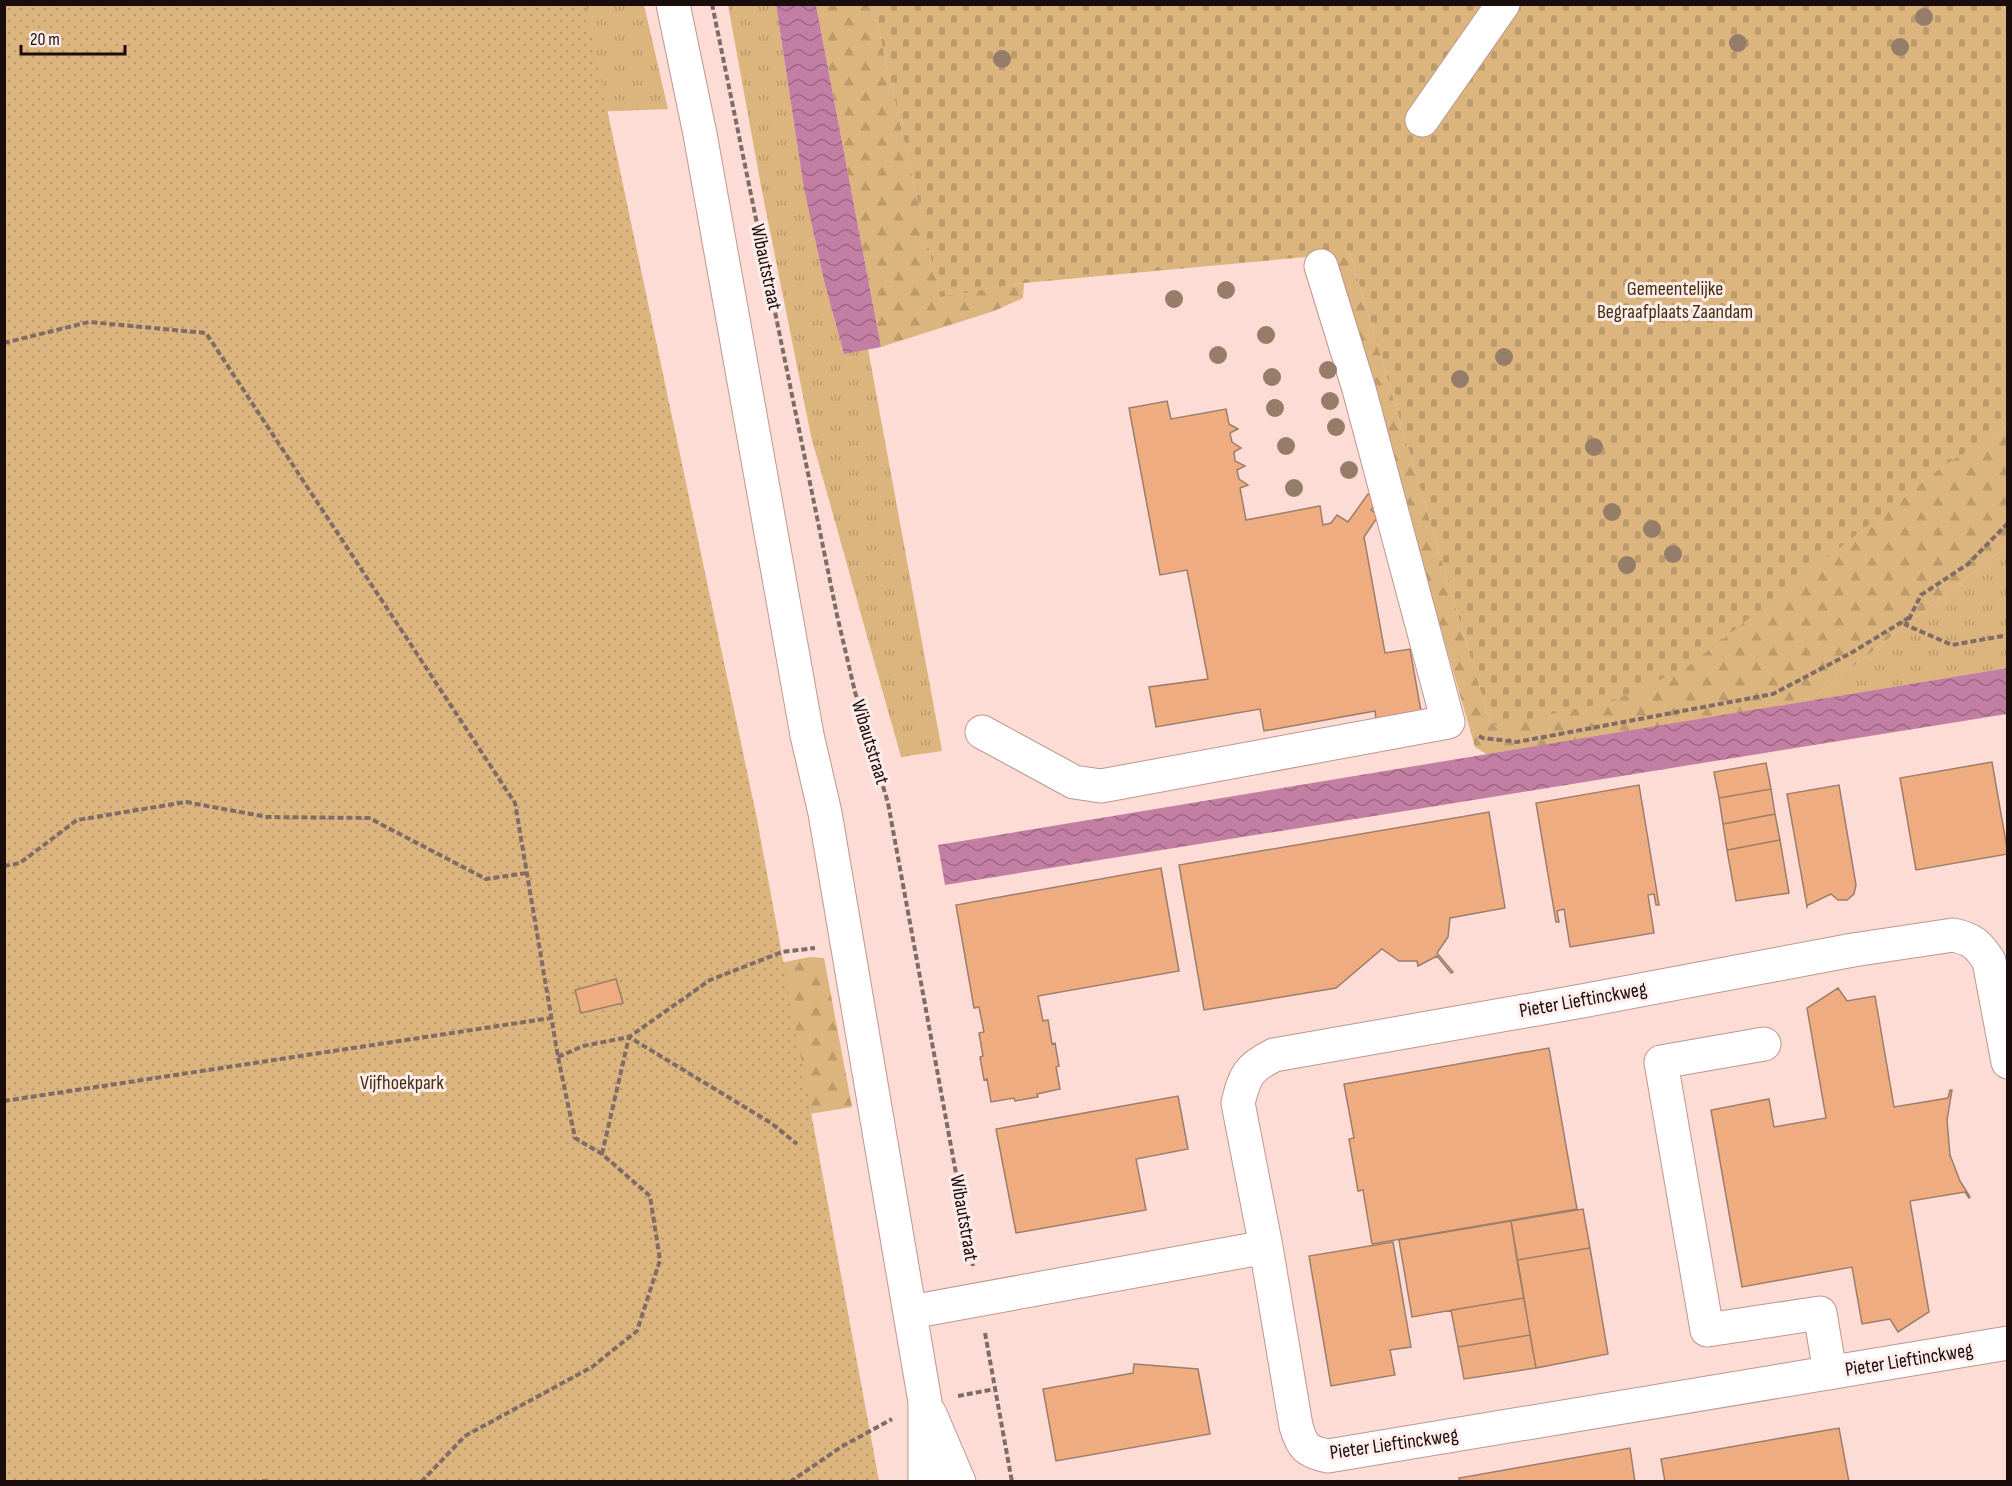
<svg xmlns="http://www.w3.org/2000/svg" width="2012" height="1486" font-family="'Sofia Sans Condensed',sans-serif">
<defs>
<pattern id="grass-tufts" width="24" height="20" patternUnits="userSpaceOnUse" patternTransform="scale(1.5)"><rect width="24" height="20" fill="#dbb57d"/><path d="M3 7l-1-3M5 7V3M7 7l1-3M15 17l-1-3M17 17v-4M19 17l1-3" fill="none" stroke="#bb9a6b"/></pattern>
<pattern id="forest-firs" width="22" height="20" patternUnits="userSpaceOnUse" patternTransform="scale(1.5)"><rect width="22" height="20" fill="#dbb57d"/><path d="M5 1l3.5 6h-7zM16 11l3.5 6h-7z" fill="#bb9a6b"/></pattern>
<pattern id="cemetery-stones" width="16" height="16" patternUnits="userSpaceOnUse" patternTransform="scale(1.5)"><rect width="16" height="16" fill="#dbb57d"/><path d="M2 7V4a2 2 0 0 1 4 0v3zM10 15v-3a2 2 0 0 1 4 0v3z" fill="#bb9a6b"/></pattern>
<pattern id="park-dots" width="8" height="8" patternUnits="userSpaceOnUse" patternTransform="scale(1.5)"><rect width="8" height="8" fill="#dbb57d"/><path d="M2 2h.1M6 6h.1" fill="none" stroke="#bb9a6b" stroke-width="1.8" stroke-linecap="round"/></pattern>
<pattern id="water-waves" width="16" height="10" patternUnits="userSpaceOnUse" patternTransform="scale(1.5)"><rect width="16" height="10" fill="#c37ea3"/><path d="M0 5q4-4 8 0t8 0" fill="none" stroke="#9e6683"/></pattern>
</defs>
<rect width="100%" height="100%" fill="#fcdcd5"/>
<path fill="url(#grass-tufts)" d="M 434,5 L 644,5 L 668,109 L 466,117 Z
M 728,5 L 776,5 L 804,189 L 824,281 L 844,353 L 868,349 L 942,751 L 901,757 L 811,436 L 761,186 Z
M 2007,546 L 2007,668 L 1809,701 Z"/>
<path fill="url(#forest-firs)" d="M 816,5 L 873,5 L 940,296 L 1024,283 L 1023,298 L 994,311 L 881,347 Z
M 1332,252 L 1350,253 L 1490,722 L 1495,726 L 2007,427 L 2007,546 L 1809,701 L 1488,755 L 1475,747 Z
M 810,957 L 824,958 L 852,1107 L 773,1120 L 726,982 L 785,962 Z"/>
<path fill="url(#cemetery-stones)" d="M 873,5 L 2007,5 L 2007,427 L 1945,465 L 1686,668 L 1613,701 L 1496,726 L 1490,722 L 1350,253 L 1024,283 L 940,297 Z"/>
<path fill="url(#park-dots)" d="M 5,5 L 585,5 L 756,814 L 879,1481 L 5,1482 Z"/>
<path fill="url(#water-waves)" d="M 776,5 L 816,5 L 881,347 L 844,354 L 824,281 L 804,189 Z
M 2007,668 L 2007,714 L 945,885 L 938,845 Z"/>
<path fill="#eeac80" stroke="#9c7e6b" stroke-width="1.5" d="M 1167,401 L 1171,419 L 1226,409 L 1229,424 L 1238,429 L 1230,433 L 1232,442 L 1241,448 L 1234,452 L 1235,461 L 1245,466 L 1237,470 L 1239,479 L 1248,485 L 1240,488 L 1246,520 L 1320,506 L 1323,525 L 1331,523 L 1337,515 L 1348,522 L 1368,494 L 1378,501 L 1371,510 L 1379,515 L 1364,537 L 1385,653 L 1410,649 L 1421,711 L 1376,719 L 1375,711 L 1264,731 L 1260,709 L 1156,727 L 1149,687 L 1208,679 L 1187,570 L 1160,575 L 1129,408 Z
M 1992,762 L 2008,854 L 1916,870 L 1900,778 Z
M 1766,763 L 1771,789 L 1719,798 L 1714,772 Z
M 1639,785 L 1659,905 L 1656,905 L 1654,894 L 1648,895 L 1654,933 L 1570,947 L 1564,909 L 1557,911 L 1559,922 L 1556,922 L 1536,803 Z
M 1839,785 L 1856,885 L 1854,894 L 1847,900 L 1838,900 L 1831,894 L 1808,905 L 1807,907 L 1787,794 Z
M 1771,789 L 1775,814 L 1723,824 L 1719,798 Z
M 1489,812 L 1505,908 L 1450,918 L 1448,937 L 1437,953 L 1453,972 L 1451,973 L 1437,956 L 1418,966 L 1417,961 L 1399,961 L 1382,949 L 1336,988 L 1204,1010 L 1179,865 Z
M 1775,814 L 1780,840 L 1727,850 L 1723,824 Z
M 1780,840 L 1789,893 L 1736,901 L 1727,850 Z
M 1161,868 L 1179,971 L 1038,996 L 1043,1021 L 1048,1020 L 1052,1044 L 1055,1043 L 1059,1066 L 1056,1067 L 1060,1089 L 1037,1094 L 1038,1097 L 1015,1101 L 1014,1098 L 991,1102 L 987,1079 L 984,1080 L 980,1057 L 983,1056 L 979,1033 L 984,1032 L 979,1007 L 974,1008 L 956,905 Z
M 616,979 L 623,1003 L 581,1013 L 575,990 Z
M 1838,988 L 1847,1001 L 1875,996 L 1894,1107 L 1948,1098 L 1950,1090 L 1952,1090 L 1947,1120 L 1950,1155 L 1960,1181 L 1970,1197 L 1969,1198 L 1965,1192 L 1910,1201 L 1929,1312 L 1898,1332 L 1890,1319 L 1862,1324 L 1852,1267 L 1742,1287 L 1711,1110 L 1769,1099 L 1774,1127 L 1826,1118 L 1807,1008 Z
M 1549,1048 L 1577,1209 L 1372,1244 L 1363,1190 L 1358,1191 L 1349,1139 L 1354,1138 L 1344,1084 Z
M 1178,1096 L 1188,1149 L 1136,1159 L 1146,1210 L 1016,1233 L 996,1129 Z
M 1583,1209 L 1590,1248 L 1517,1260 L 1511,1221 Z
M 1511,1221 L 1524,1298 L 1412,1317 L 1399,1240 Z
M 1393,1242 L 1411,1347 L 1390,1350 L 1395,1375 L 1331,1386 L 1309,1256 Z
M 1590,1248 L 1608,1354 L 1536,1368 L 1517,1260 Z
M 1524,1298 L 1530,1335 L 1458,1347 L 1451,1310 Z
M 1530,1335 L 1536,1368 L 1464,1379 L 1458,1347 Z
M 1134,1364 L 1198,1369 L 1210,1434 L 1056,1461 L 1043,1389 L 1133,1373 Z
M 1839,1428 L 1849,1482 L 1665,1482 L 1661,1459 Z
M 1630,1448 L 1635,1482 L 1460,1482 L 1459,1478 Z"/>
<g fill="none" stroke-linecap="round" stroke-linejoin="round">
<defs>
<path id="minor" d="M 673,4 L 700,134 L 807,735 L 825,813 L 925,1402 L 925,1482
M 1422,120 L 1503,4
M 982,732 L 1074,782 L 1101,786 L 1448,722 L 1359,389 L 1321,266
M 1764,1044 L 1661,1062 L 1707,1330 L 1820,1313 L 1830,1373
M 2008,1062 L 1989,961 C 1978,944 1972,939 1953,935 L 1853,950 L 1582,1001 L 1274,1055 C 1248,1068 1245,1075 1238,1103 L 1266,1247 L 1296,1426 C 1302,1447 1307,1452 1328,1456 L 2008,1343
M 911,1312 L 1266,1247
M 930,1414 L 959,1482"/>
</defs>
<use href="#minor" stroke="#bd9790" stroke-width="35"/>
<path stroke="#816b67" stroke-width="4" stroke-dasharray="6 3" stroke-linecap="butt" d="M 712,4 L 837,615 L 855,692 L 888,803 L 973,1266
M 4,343 L 89,322 L 206,333 L 515,803 L 558,1057 L 575,1138 L 602,1154 L 650,1196 L 660,1260 L 637,1331 L 592,1367 L 465,1436 L 421,1482
M 2008,523 L 1968,564 L 1921,595 L 1906,625 L 1952,645 L 2008,635
M 1479,736 L 1483,738 L 1517,742 L 1773,694 L 1851,653 L 1910,617
M 4,866 L 20,863 L 77,820 L 186,802 L 267,817 L 369,818 L 486,879 L 527,873
M 558,1057 L 583,1046 L 629,1037 L 710,980 L 782,952 L 815,948
M 4,1101 L 551,1018
M 602,1154 L 629,1037 L 771,1123 L 797,1144
M 985,1333 L 1012,1482
M 958,1396 L 995,1389
M 262,1481 L 270,1482
M 790,1482 L 841,1447 L 892,1419"/>
<use href="#minor" stroke="#fff" stroke-width="33"/>
</g>
<g fill="#967d6a">
<circle cx="1924" cy="17" r="9"/>
<circle cx="1738" cy="43" r="9"/>
<circle cx="1900" cy="47" r="9"/>
<circle cx="1002" cy="59" r="9"/>
<circle cx="1226" cy="290" r="9"/>
<circle cx="1174" cy="299" r="9"/>
<circle cx="1266" cy="335" r="9"/>
<circle cx="1218" cy="355" r="9"/>
<circle cx="1504" cy="357" r="9"/>
<circle cx="1328" cy="370" r="9"/>
<circle cx="1272" cy="377" r="9"/>
<circle cx="1460" cy="379" r="9"/>
<circle cx="1330" cy="401" r="9"/>
<circle cx="1275" cy="408" r="9"/>
<circle cx="1336" cy="427" r="9"/>
<circle cx="1286" cy="446" r="9"/>
<circle cx="1594" cy="447" r="9"/>
<circle cx="1349" cy="470" r="9"/>
<circle cx="1294" cy="488" r="9"/>
<circle cx="1612" cy="512" r="9"/>
<circle cx="1652" cy="529" r="9"/>
<circle cx="1673" cy="554" r="9"/>
<circle cx="1627" cy="565" r="9"/>
</g>
<g text-anchor="middle" dominant-baseline="central" stroke-width="6" stroke-linejoin="round" paint-order="stroke">
<g font-size="20" fill="#1a0d0b" stroke="#feedea">
<text transform="translate(766 267) rotate(78)">Wibautstraat</text>
<text transform="translate(870 742) rotate(73)">Wibautstraat</text>
<text transform="translate(1583 1000) rotate(-10)">Pieter Lieftinckweg</text>
<text transform="translate(964 1218) rotate(80)">Wibautstraat</text>
<text transform="translate(1909 1360) rotate(-9)">Pieter Lieftinckweg</text>
<text transform="translate(1394 1444) rotate(-8)">Pieter Lieftinckweg</text>
</g>
<g font-size="20" fill="#422f12" stroke="#feedea">
<text x="1675" y="289">Gemeentelijke<tspan x="1675" dy="23">Begraafplaats Zaandam</tspan></text>
<text x="402" y="1083">Vijfhoekpark</text>
</g>
</g>
<rect width="2012" height="1486" fill="none" stroke="#1a0d0b" stroke-width="12"/>
<path d="M21 45v9h104v-9" fill="none" stroke="#1a0d0b" stroke-width="3"/>
<text x="30" y="45" font-size="18" fill="#1a0d0b" stroke="#feedea" stroke-width="4.5" paint-order="stroke">20 m</text>
</svg>
